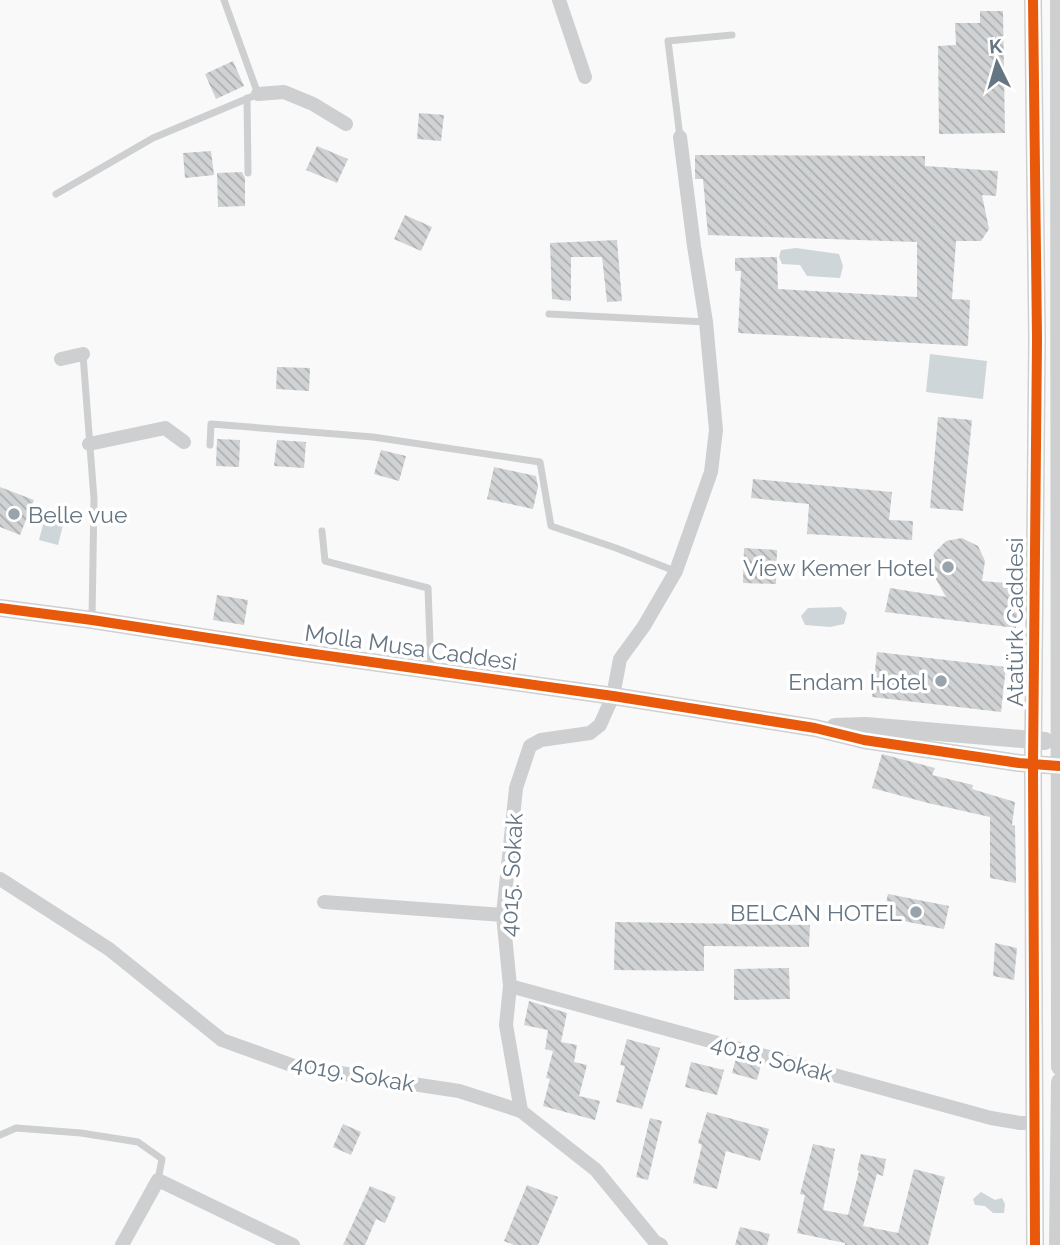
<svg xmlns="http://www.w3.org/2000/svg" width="1060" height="1245" font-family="Raleway,sans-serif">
<defs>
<pattern id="building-back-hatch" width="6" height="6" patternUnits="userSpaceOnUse" patternTransform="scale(1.75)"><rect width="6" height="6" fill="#d0d2d3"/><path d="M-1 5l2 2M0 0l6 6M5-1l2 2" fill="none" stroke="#acafb1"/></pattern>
</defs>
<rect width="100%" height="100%" fill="#f9f9f9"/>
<path fill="#ced6da" d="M 796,248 L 839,254 L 843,266 L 840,278 L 807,276 L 800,265 L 782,264 L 779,257 L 781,250 Z
M 930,354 L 987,361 L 983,399 L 926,392 Z
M 46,513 L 65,517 L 58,545 L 39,540 Z
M 841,607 L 847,613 L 844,624 L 830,627 L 805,625 L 801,616 L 808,608 Z
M 981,1192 L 995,1200 L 1002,1198 L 1005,1204 L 1004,1213 L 993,1213 L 985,1206 L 975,1205 L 973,1199 Z"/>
<path fill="url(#building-back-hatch)" d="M 980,11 L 1003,11 L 1005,133 L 939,134 L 938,46 L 956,45 L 955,23 L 980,23 Z
M 233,61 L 244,86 L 216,99 L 205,74 Z
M 419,113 L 444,115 L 441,141 L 417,139 Z
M 317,146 L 348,159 L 337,183 L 306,170 Z
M 211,151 L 214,175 L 185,178 L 183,153 Z
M 695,155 L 925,156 L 925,166 L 998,171 L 996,196 L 982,195 L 989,229 L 981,241 L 956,241 L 952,299 L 970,300 L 968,346 L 738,333 L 741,271 L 735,271 L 735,258 L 777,257 L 778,289 L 917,297 L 917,242 L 708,235 L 703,179 L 695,179 Z
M 242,172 L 245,178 L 245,206 L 218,207 L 217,173 Z
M 405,215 L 432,227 L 421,251 L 394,239 Z
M 617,240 L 622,301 L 607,302 L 602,257 L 571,257 L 571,301 L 552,299 L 550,243 Z
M 277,367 L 310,368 L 309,391 L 276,389 Z
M 938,417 L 972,420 L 963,511 L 930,508 Z
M 217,439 L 240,440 L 239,467 L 216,466 Z
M 277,440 L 306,442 L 304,468 L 274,466 Z
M 381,450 L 406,456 L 399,481 L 374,474 Z
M 494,467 L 536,476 L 538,487 L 533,509 L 487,499 Z
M 753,479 L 892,492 L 889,520 L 913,521 L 912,540 L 807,534 L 809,504 L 751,498 Z
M 0,487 L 34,500 L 20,535 L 0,527 Z
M 962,538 L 978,546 L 985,561 L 982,581 L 1019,584 L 1016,628 L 885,612 L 890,588 L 946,597 L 931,570 L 934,553 L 946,541 Z
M 744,548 L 777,550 L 776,584 L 743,583 Z
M 217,595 L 248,600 L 244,625 L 213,620 Z
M 877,652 L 1006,667 L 1001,712 L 872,697 Z
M 882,754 L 935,768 L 932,775 L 973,785 L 972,789 L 1015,802 L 1012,825 L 1015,826 L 1016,883 L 990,878 L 990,817 L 928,803 L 872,788 Z
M 888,894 L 949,906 L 944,929 L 883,917 Z
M 615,922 L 810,925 L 809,947 L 704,946 L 704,971 L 614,970 Z
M 995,943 L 1017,948 L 1014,980 L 993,976 Z
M 789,968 L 790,999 L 734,1000 L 734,969 Z
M 529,1001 L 567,1013 L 561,1042 L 577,1045 L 574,1062 L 587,1065 L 579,1096 L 600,1101 L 595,1120 L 543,1106 L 550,1079 L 546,1078 L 553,1051 L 545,1049 L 548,1030 L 524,1025 Z
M 627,1039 L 660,1048 L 642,1109 L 616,1102 L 625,1066 L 620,1065 Z
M 736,1058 L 761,1065 L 757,1080 L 732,1073 Z
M 691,1062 L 724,1070 L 717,1095 L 685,1087 Z
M 707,1112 L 769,1129 L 760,1161 L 726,1151 L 717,1189 L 693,1183 L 702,1145 L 698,1143 Z
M 650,1118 L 662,1121 L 648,1180 L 636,1177 Z
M 343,1124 L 361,1132 L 351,1155 L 333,1147 Z
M 813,1144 L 835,1149 L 823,1210 L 848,1215 L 859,1171 L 857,1170 L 861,1154 L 886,1159 L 883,1176 L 877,1174 L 863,1226 L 898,1233 L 914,1169 L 945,1177 L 928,1245 L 845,1245 L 845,1243 L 797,1233 L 805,1195 L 800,1194 Z
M 527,1185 L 558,1197 L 538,1245 L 514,1245 L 504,1241 Z
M 370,1186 L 396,1197 L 385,1223 L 376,1219 L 365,1245 L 343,1245 Z
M 740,1227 L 770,1234 L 767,1245 L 735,1245 Z"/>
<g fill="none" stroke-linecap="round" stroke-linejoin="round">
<path stroke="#cecfd0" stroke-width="7" d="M 247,98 L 248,173
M 680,137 L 668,41 L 732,35
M 56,194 L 153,138 L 258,94 L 224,0
M 549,314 L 706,322
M 83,355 L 94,499 L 92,619
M 210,445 L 211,424 L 373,437 L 540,462 L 551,526 L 616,548 L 675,571
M 322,531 L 325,561 L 428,588 L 431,670
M 0,1135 L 16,1128 L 81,1133 L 138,1142 L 162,1159 L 158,1180"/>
<path stroke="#cecfd0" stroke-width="14" d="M 559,0 L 585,77
M 258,94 L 284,92 L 313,104 L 346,124
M 61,359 L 83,354
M 89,444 L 165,428 L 184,442
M 0,879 L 109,949 L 222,1040 L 294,1066 L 459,1091 L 521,1111 L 596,1170 L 655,1242 L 661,1245
M 324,902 L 503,915
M 510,986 L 991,1118 L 1020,1123 L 1035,1123
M 521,1111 L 506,1025 L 510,986 L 503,915 L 516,788 L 530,746 L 541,740 L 590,733 L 600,725 L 613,696 L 620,659 L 644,626 L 676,571 L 711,472 L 716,430 L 706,322 L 694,246 L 680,137
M 122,1245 L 158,1180 L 293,1245"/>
<path stroke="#cecfd0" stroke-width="18" d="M 1033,0 L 1037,339 L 1033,764 L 1035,1245
M 1059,0 L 1060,1067
M 0,608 L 92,620 L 293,651 L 613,696 L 815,728 L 864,740 L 1019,763 L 1059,766
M 835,727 L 866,726 L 1045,741
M 1058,1245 L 1060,1082"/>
<defs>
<path id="cycleway" d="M 1033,0 L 1037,339 L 1033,764 L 1035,1245
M 0,608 L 92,620 L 293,651 L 613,696 L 815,728 L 864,740 L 1019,763 L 1059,766"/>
</defs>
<use href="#cycleway" stroke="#fff" stroke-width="15"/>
<use href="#cycleway" stroke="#e8590c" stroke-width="10"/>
</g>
<g fill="#99a3ac" stroke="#fff" stroke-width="2.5">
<circle cx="14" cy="514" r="7"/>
<circle cx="948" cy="567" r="7"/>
<circle cx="941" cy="681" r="7"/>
<circle cx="916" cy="912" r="7"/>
</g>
<g text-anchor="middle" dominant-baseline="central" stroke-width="7" stroke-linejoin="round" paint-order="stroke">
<g font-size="23" fill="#657583" stroke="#fff" text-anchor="end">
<text x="28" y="514" text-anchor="start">Belle vue</text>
<text x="934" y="567">View Kemer Hotel</text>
<text x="927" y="681">Endam Hotel</text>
<text x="902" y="912">BELCAN HOTEL</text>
</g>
<g font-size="23" fill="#657583" stroke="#fff">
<text transform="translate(1014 622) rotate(-90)">Atatürk Caddesi</text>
<text transform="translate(411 647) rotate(8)">Molla Musa Caddesi</text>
<text transform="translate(511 875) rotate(-87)">4015. Sokak</text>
<text transform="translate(772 1058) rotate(15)">4018. Sokak</text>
<text transform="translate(353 1073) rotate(10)">4019. Sokak</text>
</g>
</g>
<g transform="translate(997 63) rotate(355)" stroke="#ffffff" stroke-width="5" paint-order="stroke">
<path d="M0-5L12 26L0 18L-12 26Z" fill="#657583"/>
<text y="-10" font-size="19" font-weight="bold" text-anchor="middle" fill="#657583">K</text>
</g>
</svg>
